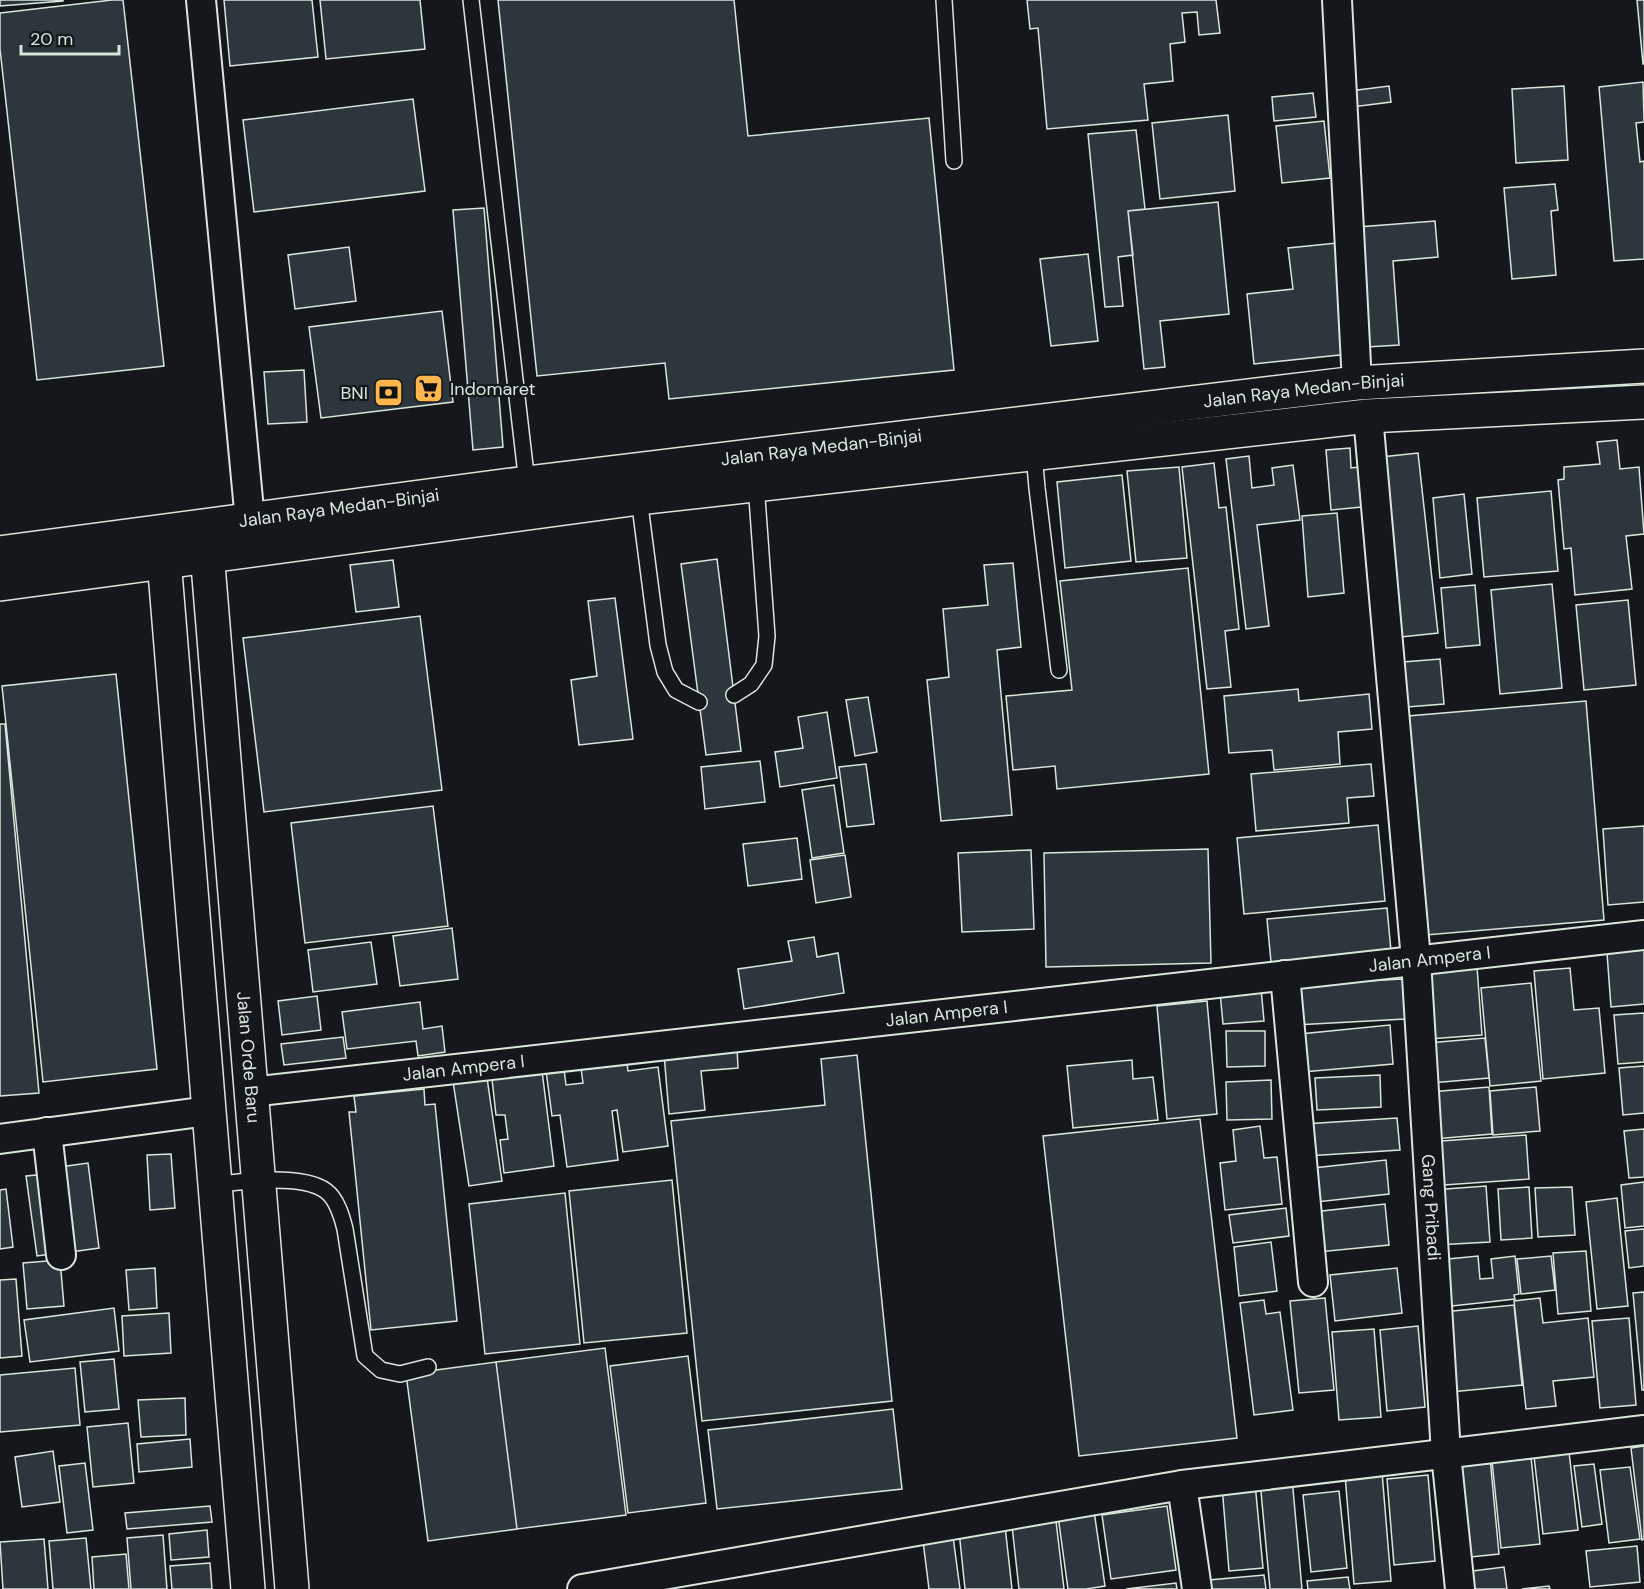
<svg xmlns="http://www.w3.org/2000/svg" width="1644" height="1589" font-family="'DM Sans',sans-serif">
<rect width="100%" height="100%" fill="#14181c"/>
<path fill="#2c363c" stroke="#d8e6dc" stroke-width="1.5" d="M 0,0 L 63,0 L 63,1 L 0,6 Z
M 112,0 L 123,0 L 164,366 L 37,380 L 0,49 L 0,13 Z
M 224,0 L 312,0 L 318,57 L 230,66 Z
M 320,0 L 420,0 L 425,49 L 326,59 Z
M 498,0 L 734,0 L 748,136 L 929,118 L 954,370 L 669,399 L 665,363 L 537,376 Z
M 1027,0 L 1216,0 L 1220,33 L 1199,35 L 1197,12 L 1182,13 L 1185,42 L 1170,44 L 1173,81 L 1144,84 L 1148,120 L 1047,129 L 1038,28 L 1030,29 Z
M 1637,0 L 1644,0 L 1644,64 L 1643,64 Z
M 1643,82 L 1644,122 L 1636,123 L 1640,162 L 1644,161 L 1644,259 L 1614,261 L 1599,87 Z
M 1389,86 L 1391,102 L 1352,107 L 1350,91 Z
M 1564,86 L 1568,160 L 1516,163 L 1512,89 Z
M 1313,93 L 1316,117 L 1274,121 L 1272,97 Z
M 413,99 L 425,191 L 254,212 L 243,120 Z
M 1228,115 L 1235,191 L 1160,199 L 1152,123 Z
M 1324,121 L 1330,178 L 1282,183 L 1276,126 Z
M 1136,130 L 1145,209 L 1128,211 L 1133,255 L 1118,257 L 1123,306 L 1105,307 L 1088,134 Z
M 1555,184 L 1558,210 L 1551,211 L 1556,275 L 1512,279 L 1504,188 Z
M 1218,202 L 1229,314 L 1160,321 L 1165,367 L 1144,369 L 1128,211 Z
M 484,208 L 503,447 L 473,450 L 453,210 Z
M 1435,221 L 1438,257 L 1393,261 L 1399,345 L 1367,347 L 1358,227 Z
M 1337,243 L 1349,354 L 1254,364 L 1247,294 L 1293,289 L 1288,248 Z
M 349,247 L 356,301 L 295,309 L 288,255 Z
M 1088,254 L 1098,341 L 1051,346 L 1040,259 Z
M 442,311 L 453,402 L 321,418 L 309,327 Z
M 304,370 L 307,422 L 268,424 L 264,372 Z
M 1617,440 L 1620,469 L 1639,467 L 1644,534 L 1626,536 L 1632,589 L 1575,595 L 1571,548 L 1564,549 L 1558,480 L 1564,479 L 1564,467 L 1600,464 L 1597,442 Z
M 1350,448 L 1351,468 L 1368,466 L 1372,506 L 1331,510 L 1326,450 Z
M 1418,453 L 1438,633 L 1401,637 L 1381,457 Z
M 1249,456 L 1252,488 L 1274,485 L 1272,468 L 1293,465 L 1300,520 L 1257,525 L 1269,626 L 1246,629 L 1226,459 Z
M 1214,463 L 1219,508 L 1226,507 L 1239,629 L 1225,631 L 1231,687 L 1207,689 L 1182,467 Z
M 1179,467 L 1187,558 L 1136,562 L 1127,471 Z
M 1122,475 L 1131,561 L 1065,568 L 1057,482 Z
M 1551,491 L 1558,571 L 1484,577 L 1477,498 Z
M 1464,494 L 1472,574 L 1440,578 L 1433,498 Z
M 1337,513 L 1344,593 L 1308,597 L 1302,516 Z
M 717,559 L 741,751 L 706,755 L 681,564 Z
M 393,560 L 399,607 L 356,612 L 350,565 Z
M 1013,563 L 1021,647 L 997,650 L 1012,815 L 941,821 L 927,680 L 949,677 L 943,609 L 988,605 L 984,565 Z
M 1188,568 L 1209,774 L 1057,789 L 1055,766 L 1013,770 L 1006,696 L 1072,690 L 1060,581 Z
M 1552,584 L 1562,688 L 1500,694 L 1491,590 Z
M 1475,585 L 1480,645 L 1446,648 L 1441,588 Z
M 615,598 L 633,739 L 579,745 L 571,680 L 597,676 L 588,601 Z
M 1628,600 L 1636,685 L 1584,690 L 1576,605 Z
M 420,616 L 442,790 L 264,812 L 243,638 Z
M 1440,659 L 1444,704 L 1407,707 L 1403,662 Z
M 116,674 L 157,1069 L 43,1082 L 2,686 Z
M 1298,689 L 1299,701 L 1369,694 L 1372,729 L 1338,732 L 1340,764 L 1274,770 L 1272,750 L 1229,753 L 1224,696 Z
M 868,697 L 877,752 L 855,756 L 846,700 Z
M 1586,701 L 1604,920 L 1414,936 L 1396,717 Z
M 827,712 L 837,778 L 780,787 L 775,752 L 803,748 L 798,717 Z
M 0,724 L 5,724 L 39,1093 L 0,1096 Z
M 760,761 L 765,802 L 705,809 L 701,767 Z
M 866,764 L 874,824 L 847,827 L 839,767 Z
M 1371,764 L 1374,796 L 1347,798 L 1349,823 L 1256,831 L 1251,774 Z
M 834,785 L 844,853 L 812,858 L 802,790 Z
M 433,806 L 448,926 L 305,943 L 291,823 Z
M 1378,825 L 1385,901 L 1244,914 L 1237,838 Z
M 1644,826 L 1644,902 L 1608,905 L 1603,829 Z
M 797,838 L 802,879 L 748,886 L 743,844 Z
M 1208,849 L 1211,963 L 1046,967 L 1044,853 Z
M 1031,850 L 1034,929 L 962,932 L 958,853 Z
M 845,855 L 851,897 L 816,903 L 810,860 Z
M 1387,908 L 1391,951 L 1271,962 L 1267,919 Z
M 452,928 L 458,979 L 400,986 L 393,936 Z
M 814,937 L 817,957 L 838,953 L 844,993 L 744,1009 L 738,969 L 792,961 L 788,941 Z
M 371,942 L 377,984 L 313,992 L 308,950 Z
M 1644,950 L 1644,1004 L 1611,1007 L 1607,953 Z
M 1477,967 L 1482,1035 L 1429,1039 L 1424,971 Z
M 1570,968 L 1574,1010 L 1599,1008 L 1605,1073 L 1543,1079 L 1534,971 Z
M 1403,979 L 1405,1019 L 1295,1025 L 1293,985 Z
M 1531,983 L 1541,1081 L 1490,1086 L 1481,988 Z
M 1261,988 L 1264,1021 L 1223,1024 L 1220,992 Z
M 317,996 L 321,1030 L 282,1035 L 278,1001 Z
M 1207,1001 L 1217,1114 L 1167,1119 L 1157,1006 Z
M 420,1002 L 423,1029 L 442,1026 L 445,1052 L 418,1056 L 416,1041 L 347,1049 L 342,1012 Z
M 1644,1013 L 1644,1062 L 1618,1064 L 1614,1015 Z
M 1390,1025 L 1393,1064 L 1303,1072 L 1300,1034 Z
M 1226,1031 L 1265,1031 L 1265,1066 L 1227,1067 Z
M 343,1037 L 346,1058 L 284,1065 L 281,1044 Z
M 1485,1038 L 1489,1078 L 1431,1083 L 1428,1043 Z
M 737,1047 L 738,1068 L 701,1071 L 705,1110 L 669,1114 L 664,1054 Z
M 626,1055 L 628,1071 L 658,1067 L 668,1146 L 623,1152 L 617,1110 L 612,1111 L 618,1160 L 567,1167 L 560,1115 L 552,1116 L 545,1063 L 563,1061 L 566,1085 L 583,1083 L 580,1061 Z
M 857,1055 L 892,1401 L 702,1421 L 671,1121 L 825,1105 L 821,1059 Z
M 1132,1060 L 1133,1079 L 1153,1077 L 1158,1120 L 1073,1128 L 1067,1066 Z
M 541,1063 L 554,1166 L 504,1173 L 500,1140 L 508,1139 L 505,1115 L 496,1115 L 491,1070 Z
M 1644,1066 L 1644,1113 L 1623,1115 L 1619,1068 Z
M 486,1071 L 502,1181 L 469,1186 L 452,1075 Z
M 1380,1075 L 1381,1107 L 1317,1110 L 1315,1078 Z
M 1271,1080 L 1272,1119 L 1227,1120 L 1226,1082 Z
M 1489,1087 L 1492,1134 L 1434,1139 L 1430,1092 Z
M 1536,1087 L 1540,1131 L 1493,1135 L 1490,1091 Z
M 424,1089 L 425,1105 L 435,1104 L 457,1321 L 371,1330 L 349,1112 L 356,1112 L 354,1096 Z
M 1397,1118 L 1400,1150 L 1307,1156 L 1304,1124 Z
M 1200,1119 L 1237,1438 L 1079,1456 L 1043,1136 Z
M 1260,1126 L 1264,1158 L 1277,1157 L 1282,1204 L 1225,1210 L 1220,1163 L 1236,1161 L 1233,1130 Z
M 1644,1129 L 1644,1177 L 1629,1178 L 1624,1131 Z
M 1526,1135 L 1529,1179 L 1444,1185 L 1441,1141 Z
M 171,1154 L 175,1208 L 150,1210 L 147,1155 Z
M 1386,1160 L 1389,1194 L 1307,1203 L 1304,1169 Z
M 88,1163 L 99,1248 L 64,1253 L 53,1168 Z
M 48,1174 L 58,1253 L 37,1256 L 26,1176 Z
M 672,1180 L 687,1333 L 584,1343 L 569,1191 Z
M 1644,1182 L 1644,1226 L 1625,1228 L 1621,1185 Z
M 1486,1186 L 1490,1242 L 1436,1245 L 1432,1190 Z
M 1529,1187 L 1532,1238 L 1501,1240 L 1498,1189 Z
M 1572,1187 L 1575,1235 L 1538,1237 L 1535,1188 Z
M 6,1189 L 13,1247 L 0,1249 L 0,1190 Z
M 565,1193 L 580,1344 L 485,1354 L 469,1204 Z
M 1617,1198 L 1628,1306 L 1597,1309 L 1586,1202 Z
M 1385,1204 L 1389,1245 L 1318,1252 L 1313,1212 Z
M 1286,1208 L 1289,1236 L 1233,1243 L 1229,1215 Z
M 1644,1229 L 1644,1266 L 1629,1268 L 1625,1231 Z
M 1271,1242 L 1277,1291 L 1239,1296 L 1234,1247 Z
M 1586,1251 L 1591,1311 L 1558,1314 L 1553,1253 Z
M 1478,1256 L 1480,1279 L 1493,1278 L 1491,1259 L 1515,1256 L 1519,1294 L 1514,1295 L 1515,1299 L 1443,1307 L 1438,1260 Z
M 1551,1256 L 1555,1290 L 1521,1294 L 1517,1259 Z
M 60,1260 L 64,1306 L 27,1309 L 23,1263 Z
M 155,1268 L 157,1308 L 129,1310 L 126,1270 Z
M 1397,1268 L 1402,1313 L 1335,1321 L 1330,1275 Z
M 16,1279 L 22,1356 L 0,1358 L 0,1280 Z
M 1644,1292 L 1644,1390 L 1642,1390 L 1633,1293 Z
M 1325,1298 L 1334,1390 L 1299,1393 L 1290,1301 Z
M 1540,1298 L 1543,1323 L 1588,1318 L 1594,1377 L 1553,1381 L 1556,1406 L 1526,1409 L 1514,1301 Z
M 1264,1300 L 1266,1314 L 1280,1312 L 1293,1410 L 1254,1415 L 1240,1303 Z
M 1514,1305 L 1522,1385 L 1451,1392 L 1443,1312 Z
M 114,1308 L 119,1351 L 30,1362 L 24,1320 Z
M 169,1313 L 171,1353 L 124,1356 L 122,1316 Z
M 1629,1318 L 1636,1405 L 1600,1408 L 1592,1321 Z
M 1418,1326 L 1425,1407 L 1387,1411 L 1380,1330 Z
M 1374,1329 L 1381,1417 L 1339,1420 L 1332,1332 Z
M 605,1348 L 626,1515 L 517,1529 L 496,1362 Z
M 688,1356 L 706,1503 L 628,1513 L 610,1366 Z
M 114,1359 L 119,1409 L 85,1412 L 80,1362 Z
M 496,1362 L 517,1529 L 428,1541 L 406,1374 Z
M 75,1368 L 80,1425 L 0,1432 L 0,1375 Z
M 185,1398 L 186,1435 L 141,1437 L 138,1400 Z
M 893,1409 L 902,1489 L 717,1509 L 708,1430 Z
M 128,1423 L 134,1483 L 93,1487 L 87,1427 Z
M 190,1439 L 192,1467 L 139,1472 L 137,1444 Z
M 1644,1446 L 1644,1539 L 1642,1540 L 1631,1448 Z
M 53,1451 L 60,1502 L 22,1507 L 15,1457 Z
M 1569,1452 L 1578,1530 L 1543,1534 L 1534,1456 Z
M 1531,1457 L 1540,1544 L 1501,1548 L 1492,1461 Z
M 1490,1458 L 1499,1554 L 1461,1558 L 1451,1462 Z
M 85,1463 L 93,1530 L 67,1533 L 59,1466 Z
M 1594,1464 L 1602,1524 L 1582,1527 L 1574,1466 Z
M 1630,1467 L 1640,1539 L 1609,1543 L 1600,1470 Z
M 1382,1472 L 1391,1581 L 1354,1584 L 1345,1475 Z
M 1428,1475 L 1435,1561 L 1394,1565 L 1387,1479 Z
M 1292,1478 L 1302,1589 L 1270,1589 L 1260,1481 Z
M 1255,1483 L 1263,1568 L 1229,1571 L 1222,1486 Z
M 1339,1491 L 1347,1568 L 1311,1572 L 1303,1495 Z
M 210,1506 L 212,1522 L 127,1529 L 125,1513 Z
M 1167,1506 L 1176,1570 L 1111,1579 L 1102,1515 Z
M 1094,1511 L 1105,1586 L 1086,1589 L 1068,1589 L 1058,1516 Z
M 1056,1521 L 1064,1589 L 1019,1589 L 1012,1526 Z
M 1005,1526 L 1012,1589 L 965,1589 L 959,1531 Z
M 952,1529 L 960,1589 L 929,1589 L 922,1533 Z
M 207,1530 L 209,1557 L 171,1560 L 169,1534 Z
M 163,1535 L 167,1589 L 131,1589 L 127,1538 Z
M 86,1538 L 91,1589 L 53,1589 L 49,1541 Z
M 44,1539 L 48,1589 L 3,1589 L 0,1542 Z
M 1637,1546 L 1640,1582 L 1590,1587 L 1586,1551 Z
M 126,1554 L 129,1589 L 94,1589 L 92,1557 Z
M 210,1563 L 212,1589 L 172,1589 L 170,1566 Z
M 1504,1567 L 1507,1589 L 1467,1589 L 1465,1572 Z
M 1264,1575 L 1266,1589 L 1210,1589 L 1209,1580 Z
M 1348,1577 L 1350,1589 L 1308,1589 L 1307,1581 Z
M 1176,1583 L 1177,1589 L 1126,1589 Z
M 1549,1586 L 1550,1589 L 1522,1589 Z"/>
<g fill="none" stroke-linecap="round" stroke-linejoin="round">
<defs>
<path id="lane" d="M 471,0 L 527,483
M 944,0 L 954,161
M 1034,454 L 1037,488 L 1059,670
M 639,498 L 658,645 L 665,672 L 676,690 L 699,702
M 734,695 L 751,684 L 764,665 L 767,636 L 756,484
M 214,1185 C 242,1181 303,1174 326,1191 C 337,1199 342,1217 345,1229 L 365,1356 L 381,1370 L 400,1374 L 428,1367"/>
<g id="street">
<path d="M 201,0 L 252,542"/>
<path d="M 1337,0 L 1357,383"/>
<path id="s1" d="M 1368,416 L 1416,960 L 1446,1454 L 1460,1589"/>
<path d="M 1285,975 L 1313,1282"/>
<path id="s2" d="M 251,1092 L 1644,935"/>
<path d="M 47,1132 L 61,1255"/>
<path d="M 0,1139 L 208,1111"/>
<path d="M 1182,1485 L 1197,1589"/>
<path d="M 582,1589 L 1182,1485 L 1644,1430"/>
</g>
<g id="secondary">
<path id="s3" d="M 205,528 L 292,1589"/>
<path d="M 162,535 L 248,1589"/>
</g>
<g id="highway">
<path id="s4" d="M 0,553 L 527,483 L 1357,383 L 1644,366"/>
<path d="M 0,584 L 639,498 L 1368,416 L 1644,402"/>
</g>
</defs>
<use href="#lane" stroke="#d8e6dc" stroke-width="18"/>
<use href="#street" stroke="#d8e6dc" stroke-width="32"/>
<use href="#secondary" stroke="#d8e6dc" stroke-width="36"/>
<use href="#highway" stroke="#d8e6dc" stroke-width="36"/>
<use href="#lane" stroke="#14181c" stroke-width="15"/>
<use href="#street" stroke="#14181c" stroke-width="28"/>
<use href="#secondary" stroke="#14181c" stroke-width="33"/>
<use href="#highway" stroke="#14181c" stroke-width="33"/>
</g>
<defs>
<symbol id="supermarket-square" viewBox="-11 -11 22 22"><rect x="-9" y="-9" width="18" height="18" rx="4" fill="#ffb74d" stroke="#14181c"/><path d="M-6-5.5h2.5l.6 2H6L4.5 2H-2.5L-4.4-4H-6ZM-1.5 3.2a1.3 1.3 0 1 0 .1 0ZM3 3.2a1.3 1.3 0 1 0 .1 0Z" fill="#111"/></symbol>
<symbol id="bank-square" viewBox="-11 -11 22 22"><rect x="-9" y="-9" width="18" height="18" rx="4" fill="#ffb74d" stroke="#14181c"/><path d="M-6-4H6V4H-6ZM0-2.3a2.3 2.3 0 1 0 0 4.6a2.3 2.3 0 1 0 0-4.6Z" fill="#111"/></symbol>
</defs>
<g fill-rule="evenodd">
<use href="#supermarket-square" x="412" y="372" width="33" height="33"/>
<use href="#bank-square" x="372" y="376" width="33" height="33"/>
</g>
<g text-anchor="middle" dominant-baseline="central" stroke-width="4.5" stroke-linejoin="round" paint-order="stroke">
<g font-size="18" fill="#d8e6dc" stroke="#14181c" text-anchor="start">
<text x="450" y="389">Indomaret</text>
<text x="368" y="393" text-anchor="end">BNI</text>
</g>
<g font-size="18" fill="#d8e6dc" stroke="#14181c">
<text stroke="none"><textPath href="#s4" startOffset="1314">Jalan Raya Medan-Binjai</textPath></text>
<text stroke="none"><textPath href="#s4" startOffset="828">Jalan Raya Medan-Binjai</textPath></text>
<text stroke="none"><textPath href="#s4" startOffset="342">Jalan Raya Medan-Binjai</textPath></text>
<text stroke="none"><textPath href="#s2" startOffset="1186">Jalan Ampera I</textPath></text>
<text stroke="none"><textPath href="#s2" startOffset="700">Jalan Ampera I</textPath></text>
<text stroke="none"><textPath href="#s3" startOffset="531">Jalan Orde Baru</textPath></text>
<text stroke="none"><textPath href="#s2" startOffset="214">Jalan Ampera I</textPath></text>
<text stroke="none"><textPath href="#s1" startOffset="794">Gang Pribadi</textPath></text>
</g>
</g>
<path d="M21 45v9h98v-9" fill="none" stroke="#d8e6dc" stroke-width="3"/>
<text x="30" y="45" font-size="18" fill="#d8e6dc" stroke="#14181c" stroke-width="4.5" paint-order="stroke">20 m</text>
</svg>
